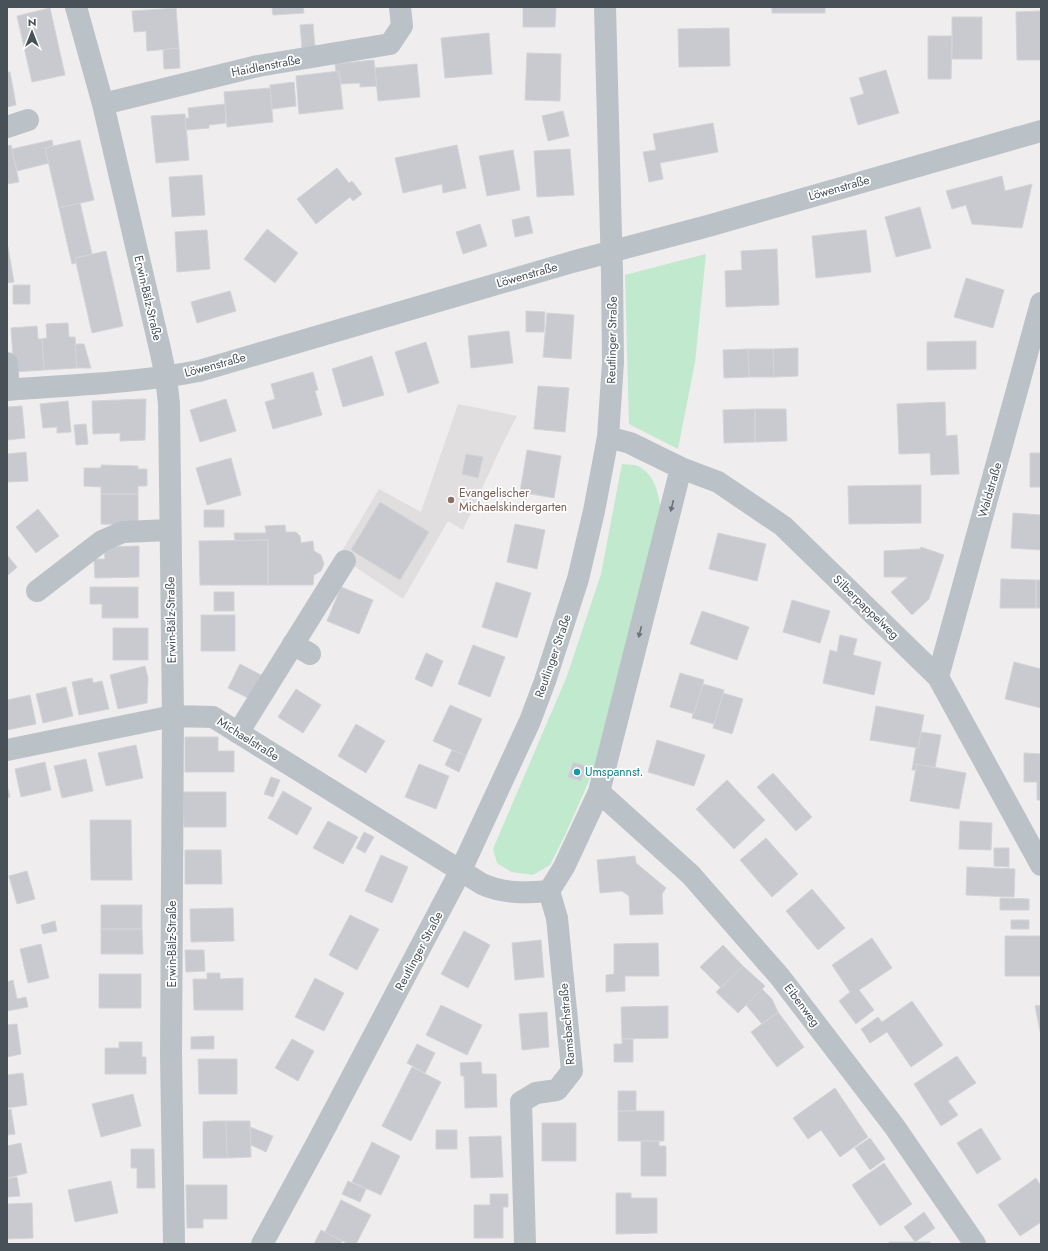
<svg xmlns="http://www.w3.org/2000/svg" width="1048" height="1251" font-family="Jost,sans-serif">
<rect width="100%" height="100%" fill="#efeded"/>
<path fill="#e0dede" d="M 458,404 L 517,416 L 501,447 L 463,530 L 448,521 L 403,599 L 339,556 L 379,489 L 421,512 Z"/>
<path fill="#c0e9ce" d="M 706,254 L 695,362 L 678,449 L 629,424 L 625,275 Z
M 622,464 C 627,465 634,464 638,466 C 655,475 658,492 661,510 L 593,772 L 565,835 L 550,865 L 533,875 L 511,872 L 497,863 L 493,849 L 567,676 L 601,574 Z"/>
<path fill="#c8cacf" stroke="#d2d4d8" d="M 272,7 L 303,7 L 304,13 L 273,15 Z
M 523,7 L 556,7 L 555,27 L 523,27 Z
M 772,7 L 825,7 L 825,13 L 772,13 Z
M 50,8 L 65,75 L 32,82 L 17,16 Z
M 176,8 L 179,48 L 147,51 L 146,31 L 134,32 L 132,11 Z
M 1041,11 L 1041,60 L 1017,60 L 1016,12 Z
M 952,17 L 982,17 L 982,59 L 952,59 Z
M 313,24 L 315,47 L 302,48 L 300,25 Z
M 729,28 L 730,66 L 679,67 L 678,29 Z
M 489,33 L 492,74 L 445,78 L 441,38 Z
M 928,36 L 952,36 L 951,79 L 928,79 Z
M 179,48 L 180,68 L 164,69 L 163,50 Z
M 527,53 L 561,54 L 560,101 L 525,100 Z
M 374,60 L 377,86 L 360,87 L 360,83 L 341,84 L 339,71 L 336,72 L 335,64 Z
M 417,64 L 420,97 L 378,101 L 375,68 Z
M 886,70 L 899,113 L 858,125 L 850,98 L 864,94 L 859,78 Z
M 339,71 L 343,109 L 299,114 L 296,76 Z
M 7,72 L 10,72 L 16,105 L 7,107 Z
M 294,82 L 296,106 L 272,109 L 270,85 Z
M 270,88 L 273,122 L 227,127 L 224,92 Z
M 225,104 L 226,123 L 209,125 L 209,128 L 186,130 L 185,118 L 189,118 L 188,108 Z
M 563,111 L 569,136 L 548,141 L 542,116 Z
M 185,114 L 189,160 L 156,163 L 151,116 Z
M 713,123 L 718,152 L 660,163 L 663,179 L 649,182 L 643,152 L 656,150 L 653,134 Z
M 52,140 L 53,146 L 45,148 L 49,163 L 17,171 L 12,149 Z
M 80,140 L 94,200 L 59,208 L 45,148 Z
M 11,145 L 19,182 L 7,184 L 7,146 Z
M 457,145 L 466,188 L 443,193 L 442,184 L 403,193 L 395,158 Z
M 570,149 L 574,195 L 537,197 L 534,151 Z
M 513,150 L 520,190 L 487,196 L 479,156 Z
M 337,168 L 349,183 L 352,181 L 362,194 L 353,201 L 350,197 L 316,224 L 297,199 Z
M 202,175 L 205,215 L 172,217 L 169,177 Z
M 1002,176 L 1005,191 L 1032,184 L 1022,228 L 972,224 L 966,205 L 952,209 L 946,191 Z
M 80,203 L 92,254 L 75,258 L 76,263 L 72,264 L 59,208 Z
M 920,207 L 931,248 L 896,257 L 885,217 Z
M 529,216 L 533,233 L 515,237 L 512,220 Z
M 480,224 L 487,246 L 463,254 L 456,232 Z
M 267,229 L 298,253 L 275,283 L 244,259 Z
M 207,230 L 210,269 L 177,272 L 175,232 Z
M 866,230 L 871,272 L 816,278 L 812,236 Z
M 7,247 L 8,247 L 14,282 L 7,283 Z
M 777,249 L 779,305 L 726,307 L 725,271 L 742,270 L 741,251 Z
M 106,251 L 123,326 L 92,333 L 75,258 Z
M 966,278 L 1004,290 L 993,328 L 954,317 Z
M 13,285 L 30,285 L 30,304 L 13,304 Z
M 230,291 L 236,311 L 197,323 L 191,302 Z
M 526,311 L 545,312 L 544,332 L 526,332 Z
M 547,313 L 574,315 L 571,359 L 543,357 Z
M 68,323 L 69,337 L 75,337 L 77,368 L 44,370 L 42,339 L 47,338 L 46,324 Z
M 37,326 L 38,339 L 42,339 L 44,370 L 14,372 L 11,328 Z
M 509,331 L 513,363 L 471,368 L 468,336 Z
M 976,341 L 976,369 L 927,370 L 927,342 Z
M 426,342 L 439,383 L 408,393 L 395,352 Z
M 75,344 L 84,344 L 91,368 L 77,368 Z
M 798,348 L 798,376 L 774,377 L 773,349 Z
M 748,349 L 749,377 L 724,378 L 723,350 Z
M 748,349 L 773,349 L 774,377 L 749,377 Z
M 372,356 L 384,395 L 343,407 L 332,369 Z
M 313,372 L 318,390 L 315,391 L 322,415 L 273,429 L 265,402 L 275,399 L 271,384 Z
M 538,386 L 569,388 L 565,432 L 534,429 Z
M 146,399 L 145,440 L 120,441 L 120,433 L 93,434 L 92,401 Z
M 226,399 L 236,431 L 200,442 L 190,410 Z
M 68,401 L 71,432 L 57,433 L 57,427 L 43,428 L 40,404 Z
M 945,402 L 946,436 L 957,435 L 959,474 L 931,475 L 930,453 L 899,454 L 897,404 Z
M 22,406 L 25,438 L 7,440 L 7,407 Z
M 755,409 L 755,442 L 724,443 L 723,410 Z
M 755,409 L 786,409 L 787,441 L 755,442 Z
M 86,424 L 88,444 L 76,445 L 74,425 Z
M 527,450 L 561,456 L 554,498 L 520,492 Z
M 26,452 L 28,481 L 7,482 L 7,454 Z
M 1030,453 L 1041,453 L 1041,487 L 1030,487 Z
M 466,454 L 483,457 L 478,478 L 462,474 Z
M 231,458 L 241,495 L 207,505 L 196,468 Z
M 101,465 L 138,466 L 138,469 L 147,469 L 147,486 L 138,486 L 138,494 L 101,494 L 101,487 L 84,486 L 84,468 L 101,468 Z
M 921,485 L 921,523 L 849,524 L 848,486 Z
M 101,494 L 138,494 L 138,525 L 101,524 Z
M 380,502 L 429,532 L 400,580 L 351,550 Z
M 38,509 L 59,536 L 36,553 L 16,527 Z
M 204,510 L 224,510 L 224,527 L 204,527 Z
M 1013,513 L 1041,515 L 1041,550 L 1011,548 Z
M 515,524 L 545,530 L 537,569 L 507,562 Z
M 285,525 L 286,532 L 296,532 L 300,536 L 301,543 L 313,541 L 314,551 L 321,555 L 324,564 L 321,571 L 314,575 L 313,585 L 268,585 L 268,540 L 235,541 L 234,533 L 266,533 L 265,526 Z
M 718,533 L 766,544 L 757,581 L 709,569 Z
M 268,540 L 268,585 L 200,585 L 199,541 Z
M 139,546 L 139,577 L 95,578 L 94,559 L 105,559 L 104,547 Z
M 921,547 L 944,555 L 929,599 L 912,615 L 891,592 L 908,577 L 884,577 L 884,551 L 920,549 Z
M 7,555 L 17,567 L 7,576 Z
M 1001,579 L 1036,580 L 1036,608 L 1000,608 Z
M 1036,580 L 1041,580 L 1041,608 L 1036,608 Z
M 496,582 L 531,593 L 517,638 L 482,627 Z
M 90,587 L 138,587 L 138,618 L 102,618 L 102,604 L 90,604 Z
M 341,587 L 373,600 L 359,634 L 327,621 Z
M 214,592 L 234,592 L 234,611 L 214,611 Z
M 792,600 L 830,611 L 820,643 L 783,632 Z
M 702,611 L 749,627 L 737,660 L 690,644 Z
M 201,615 L 235,615 L 235,651 L 201,651 Z
M 113,628 L 148,628 L 148,660 L 113,660 Z
M 840,635 L 857,639 L 853,655 L 881,662 L 874,695 L 823,683 L 830,650 L 837,652 Z
M 473,645 L 505,657 L 490,697 L 458,684 Z
M 426,653 L 443,661 L 432,687 L 415,679 Z
M 1014,662 L 1041,669 L 1041,708 L 1005,699 Z
M 240,664 L 263,676 L 250,699 L 228,688 Z
M 145,666 L 148,678 L 147,703 L 118,709 L 110,675 Z
M 680,673 L 704,680 L 694,714 L 670,707 Z
M 92,678 L 93,683 L 102,681 L 109,709 L 79,715 L 72,682 Z
M 703,684 L 724,690 L 714,724 L 692,718 Z
M 66,687 L 73,716 L 43,723 L 36,694 Z
M 296,689 L 321,705 L 303,733 L 278,717 Z
M 723,693 L 743,699 L 732,734 L 713,728 Z
M 30,695 L 36,724 L 7,730 L 7,700 Z
M 450,705 L 482,719 L 466,756 L 433,741 Z
M 876,706 L 924,715 L 918,748 L 870,740 Z
M 356,724 L 385,741 L 366,773 L 338,756 Z
M 921,732 L 941,735 L 935,768 L 917,764 L 916,770 L 912,770 L 916,747 L 918,748 Z
M 185,737 L 218,737 L 218,751 L 234,751 L 234,772 L 185,772 Z
M 657,740 L 705,755 L 694,786 L 648,772 Z
M 136,745 L 143,778 L 106,786 L 98,753 Z
M 452,750 L 466,756 L 459,772 L 445,765 Z
M 1024,753 L 1041,754 L 1041,800 L 1037,800 L 1037,782 L 1024,782 Z
M 86,759 L 93,791 L 62,798 L 54,766 Z
M 45,762 L 51,790 L 21,797 L 15,769 Z
M 573,762 L 586,766 L 581,781 L 568,777 Z
M 419,764 L 449,776 L 436,809 L 405,797 Z
M 917,764 L 966,773 L 959,809 L 910,801 Z
M 773,773 L 812,817 L 796,831 L 757,787 Z
M 271,777 L 280,780 L 273,797 L 264,794 Z
M 727,780 L 765,820 L 734,849 L 696,809 Z
M 7,785 L 10,797 L 7,798 Z
M 283,791 L 312,808 L 297,835 L 268,818 Z
M 183,792 L 226,792 L 226,827 L 184,827 Z
M 90,820 L 131,820 L 132,880 L 91,880 Z
M 328,821 L 358,837 L 343,864 L 313,848 Z
M 960,821 L 992,823 L 991,850 L 959,849 Z
M 364,832 L 374,837 L 365,853 L 356,848 Z
M 766,838 L 798,874 L 772,897 L 740,860 Z
M 994,848 L 1009,848 L 1009,867 L 994,866 Z
M 185,850 L 221,850 L 222,884 L 185,884 Z
M 381,855 L 408,867 L 392,903 L 365,891 Z
M 635,856 L 636,863 L 666,888 L 662,894 L 663,914 L 630,915 L 629,896 L 622,891 L 600,893 L 597,860 Z
M 967,867 L 1015,869 L 1014,897 L 966,895 Z
M 27,871 L 35,899 L 17,904 L 9,876 Z
M 812,889 L 845,928 L 818,950 L 786,911 Z
M 1000,898 L 1029,899 L 1029,910 L 1000,910 Z
M 101,905 L 142,905 L 142,929 L 101,929 Z
M 233,908 L 234,941 L 191,942 L 190,909 Z
M 350,915 L 379,929 L 357,970 L 329,955 Z
M 1011,920 L 1029,920 L 1029,929 L 1011,929 Z
M 55,921 L 57,931 L 43,934 L 41,925 Z
M 101,929 L 142,929 L 143,954 L 101,954 Z
M 464,931 L 490,945 L 468,988 L 441,974 Z
M 1005,936 L 1041,936 L 1041,976 L 1005,976 Z
M 872,938 L 892,968 L 859,990 L 874,1010 L 856,1024 L 839,1001 L 850,992 L 832,965 Z
M 541,940 L 544,977 L 515,980 L 512,943 Z
M 658,943 L 659,976 L 625,976 L 625,991 L 606,992 L 606,975 L 614,974 L 614,944 Z
M 41,944 L 49,978 L 28,983 L 20,949 Z
M 723,945 L 743,966 L 721,988 L 700,967 Z
M 185,950 L 204,950 L 205,971 L 186,972 Z
M 743,966 L 765,986 L 738,1013 L 716,992 Z
M 207,973 L 220,973 L 220,979 L 243,978 L 243,1010 L 194,1010 L 193,979 L 207,979 Z
M 99,974 L 141,974 L 141,1008 L 99,1008 Z
M 315,978 L 344,993 L 324,1031 L 295,1017 Z
M 13,980 L 17,999 L 26,997 L 28,1007 L 7,1011 L 7,982 Z
M 762,989 L 772,999 L 778,1012 L 762,1024 L 746,1005 Z
M 912,1001 L 943,1045 L 911,1067 L 887,1032 L 870,1043 L 861,1029 L 878,1017 L 882,1022 Z
M 441,1005 L 482,1025 L 467,1055 L 426,1035 Z
M 1041,1005 L 1041,1036 L 1035,1006 Z
M 668,1006 L 668,1038 L 622,1039 L 621,1007 Z
M 547,1012 L 549,1047 L 522,1050 L 519,1014 Z
M 778,1012 L 804,1047 L 777,1067 L 751,1032 Z
M 17,1024 L 21,1054 L 7,1057 L 7,1025 Z
M 214,1036 L 214,1049 L 191,1049 L 191,1037 Z
M 292,1039 L 314,1051 L 298,1081 L 275,1068 Z
M 622,1039 L 633,1039 L 633,1062 L 614,1062 L 614,1044 L 622,1044 Z
M 119,1042 L 142,1042 L 142,1057 L 146,1057 L 146,1074 L 105,1074 L 105,1048 L 119,1048 Z
M 417,1044 L 435,1053 L 425,1073 L 407,1063 Z
M 957,1056 L 976,1083 L 948,1101 L 958,1115 L 941,1126 L 914,1084 Z
M 198,1059 L 237,1059 L 237,1094 L 199,1094 Z
M 481,1062 L 482,1074 L 496,1074 L 497,1107 L 465,1108 L 464,1076 L 461,1076 L 460,1063 Z
M 412,1067 L 441,1082 L 411,1141 L 382,1126 Z
M 23,1073 L 27,1105 L 7,1108 L 7,1075 Z
M 835,1088 L 868,1137 L 840,1157 L 821,1130 L 808,1139 L 793,1118 Z
M 618,1091 L 636,1091 L 636,1111 L 618,1111 Z
M 133,1094 L 141,1126 L 101,1137 L 92,1104 Z
M 11,1109 L 15,1134 L 7,1135 L 7,1110 Z
M 618,1111 L 664,1111 L 664,1141 L 618,1141 Z
M 213,1121 L 226,1121 L 227,1158 L 203,1158 L 203,1122 Z
M 226,1121 L 250,1121 L 251,1157 L 227,1158 Z
M 542,1123 L 576,1123 L 576,1161 L 542,1161 Z
M 250,1127 L 273,1136 L 266,1152 L 251,1145 Z
M 981,1128 L 1001,1159 L 977,1174 L 957,1143 Z
M 436,1130 L 457,1130 L 457,1149 L 436,1149 Z
M 501,1136 L 503,1177 L 471,1178 L 469,1137 Z
M 870,1138 L 885,1159 L 870,1170 L 855,1148 Z
M 641,1141 L 659,1141 L 659,1146 L 666,1146 L 666,1176 L 641,1176 Z
M 372,1142 L 400,1156 L 381,1195 L 352,1182 Z
M 21,1143 L 27,1173 L 7,1178 L 7,1146 Z
M 131,1149 L 154,1149 L 155,1188 L 137,1188 L 137,1168 L 131,1168 Z
M 884,1163 L 912,1204 L 880,1226 L 852,1185 Z
M 17,1177 L 20,1196 L 7,1197 L 7,1179 Z
M 1036,1178 L 1041,1186 L 1041,1222 L 1020,1236 L 998,1205 Z
M 111,1181 L 118,1213 L 75,1222 L 68,1190 Z
M 348,1181 L 366,1189 L 360,1202 L 342,1194 Z
M 186,1185 L 227,1185 L 227,1219 L 203,1219 L 203,1228 L 187,1228 Z
M 616,1193 L 631,1193 L 631,1198 L 657,1198 L 657,1233 L 616,1234 Z
M 490,1194 L 508,1194 L 508,1207 L 503,1207 L 503,1238 L 474,1238 L 474,1205 L 490,1205 Z
M 341,1200 L 371,1215 L 356,1244 L 348,1244 L 325,1232 Z
M 32,1203 L 33,1238 L 7,1239 L 7,1204 Z
M 924,1212 L 935,1228 L 915,1242 L 904,1227 Z
M 321,1230 L 342,1241 L 341,1244 L 314,1244 Z
M 889,1242 L 930,1242 L 930,1244 L 889,1244 Z"/>
<g fill="none" stroke-linecap="round" stroke-linejoin="round">
<path stroke="#bac2c8" stroke-width="22" d="M 76,7 L 103,104 L 160,349 L 166,377 L 169,404 L 173,716 L 171,1054 L 174,1244
M 103,104 L 258,66 L 390,44 L 402,26 L 400,7
M 7,127 L 28,120
M 7,363 L 9,390
M 7,390 C 71,385 136,383 199,371 L 572,262 L 708,226 L 1041,131
M 608,437 L 630,443 L 681,468 L 718,482 L 783,526 L 938,677 L 1041,865
M 37,591 L 102,541 L 123,532 L 170,530
M 293,644 L 310,654
M 938,677 L 1041,303
M 238,733 L 345,561
M 7,750 L 173,716 L 213,717 L 482,884 C 504,894 526,893 549,891
M 599,792 L 691,875 L 780,977 L 894,1126 L 975,1244
M 549,891 L 564,867 L 599,792 L 681,468
M 262,1244 L 317,1143 L 460,872 L 530,721 L 545,681 L 578,579 L 594,511 L 608,437 L 613,362 L 612,273 L 605,7
M 525,1244 L 521,1102 L 536,1093 L 557,1090 L 572,1071 L 557,918 L 549,891"/>
</g>
<defs><path id="oneway-solid" d="M-6-.8H1V-3.2L6.5 0L1 3.2V.8H-6Z"/></defs>
<g fill="#6a737a">
<use href="#oneway-solid" transform="translate(672 506) rotate(104)"/>
<use href="#oneway-solid" transform="translate(640 632) rotate(104)"/>
</g>
<circle fill="#8d6e63" stroke="#fff" stroke-width="1.5" cx="451" cy="500" r="4"/>
<circle fill="#0f9aa8" stroke="#fff" stroke-width="1.5" cx="577" cy="772" r="4"/>
<g text-anchor="middle" dominant-baseline="central" stroke-width="3.5" stroke-linejoin="round" paint-order="stroke">
<g font-size="12" fill="#485158" stroke="#fff">
<text transform="translate(266 66) rotate(-11)">Haidlenstraße</text>
<text transform="translate(839 188) rotate(-16)">Löwenstraße</text>
<text transform="translate(527 275) rotate(-16)">Löwenstraße</text>
<text transform="translate(148 298) rotate(77)">Erwin-Bälz-Straße</text>
<text transform="translate(612 340) rotate(-89)">Reutlinger Straße</text>
<text transform="translate(215 365) rotate(-15)">Löwenstraße</text>
<text transform="translate(990 490) rotate(-74)">Waldstraße</text>
<text transform="translate(866 607) rotate(44)">Silberpappelweg</text>
<text transform="translate(171 620) rotate(-91)">Erwin-Bälz-Straße</text>
<text transform="translate(553 656) rotate(-71)">Reutlinger Straße</text>
<text transform="translate(248 739) rotate(32)">Michaelstraße</text>
<text transform="translate(172 944) rotate(-90)">Erwin-Bälz-Straße</text>
<text transform="translate(419 951) rotate(-62)">Reutlinger Straße</text>
<text transform="translate(802 1005) rotate(53)">Eibenweg</text>
<text transform="translate(567 1024) rotate(-95)">Ramsbachstraße</text>
</g>
<g font-size="12" fill="#785e54" stroke="#fff" text-anchor="start">
<text x="459" y="493">Evangelischer<tspan x="459" dy="14">Michaelskindergarten</tspan></text>
</g>
<g font-size="12" fill="#0d838f" stroke="#fff" text-anchor="start">
<text x="585" y="772">Umspannst.</text>
</g>
</g>
<rect width="1048" height="1251" fill="none" stroke="#485158" stroke-width="16"/>
<g transform="translate(32 32)" stroke="#ffffff" stroke-width="3" paint-order="stroke">
<path d="M0-3L7 15L0 10L-7 15Z" fill="#485158"/>
<text y="-6" font-size="11" font-weight="bold" text-anchor="middle" fill="#485158">N</text>
</g>
</svg>
